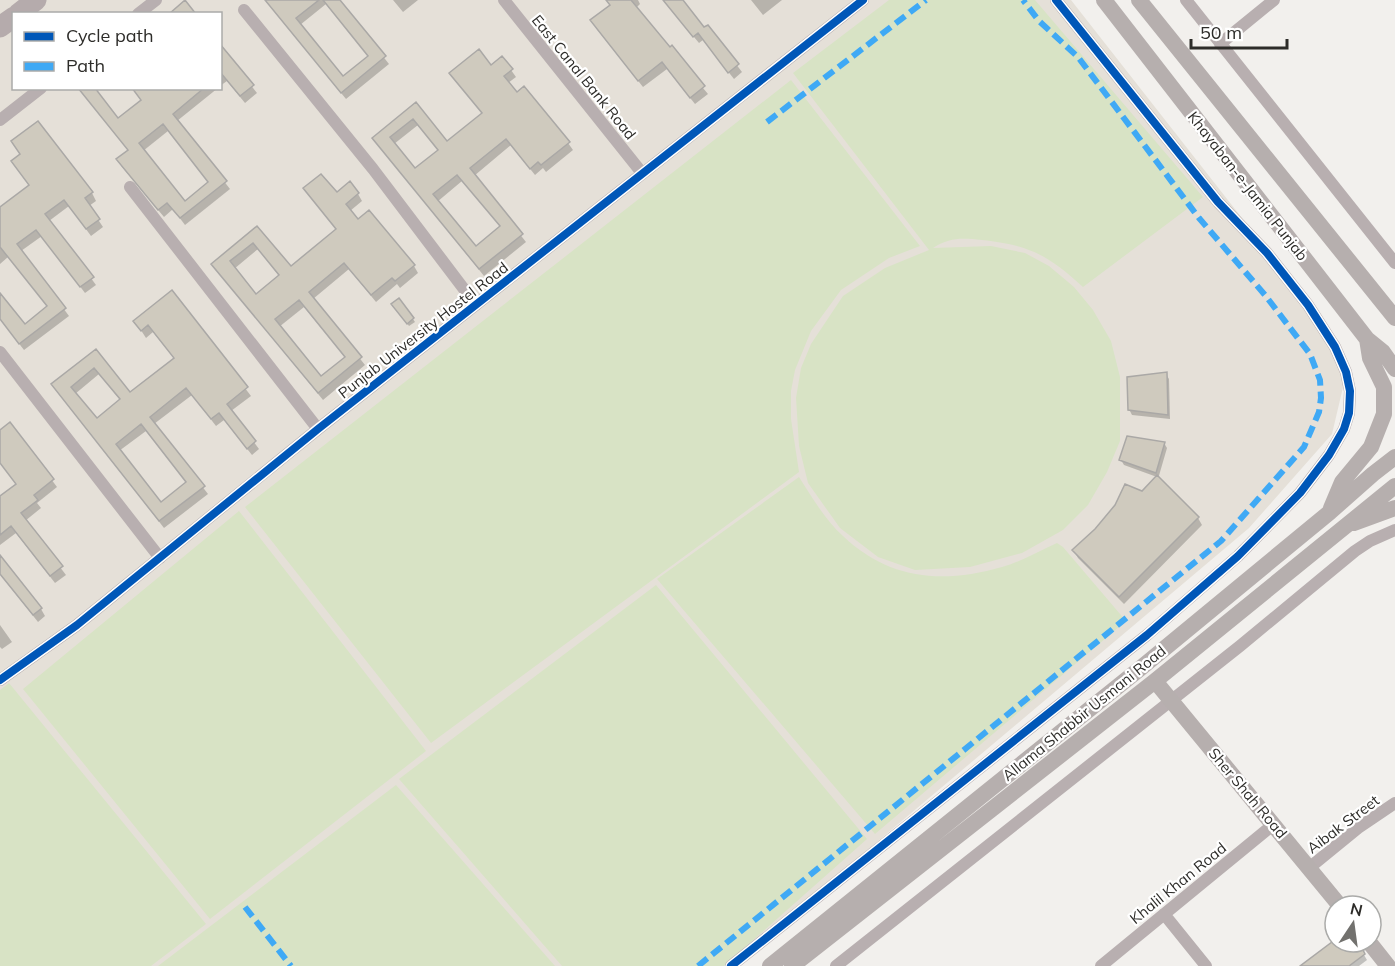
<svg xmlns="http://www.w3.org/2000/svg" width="1395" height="966" font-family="Mulish,sans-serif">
<rect width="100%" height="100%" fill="#f2f0ed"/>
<path fill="#e5e0d8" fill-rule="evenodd" d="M 0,0 L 1071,0 L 1340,343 L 1344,383 L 1332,434 L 1249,528 L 730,966 L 0,966 ZM 14,14 L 220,14 L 220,88 L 14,88 Z"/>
<path fill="#d8e3c5" d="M 889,0 L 1035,0 L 1203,197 L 1083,287 C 1048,255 1029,245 982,240 C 962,238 950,237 933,248 L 991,246 L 1025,253 L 1049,266 L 1074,287 L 1093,310 L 1111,341 L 1120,377 L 1120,441 L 1107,472 L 1088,505 L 1063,530 L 1022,553 L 970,567 L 915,570 L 878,557 L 840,528 L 808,483 L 799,446 L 796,398 L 801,368 L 811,344 L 843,296 L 885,268 L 929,250 L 793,73 Z
M 791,80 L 920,246 L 889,258 L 841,290 L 811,331 L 795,370 L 791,391 L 791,419 L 799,472 L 431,743 L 245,507 Z
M 799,477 C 812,497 825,520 843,536 C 889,580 943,584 1002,567 C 1020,562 1039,551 1057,543 L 1063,547 L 1126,621 L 875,834 L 657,579 Z
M 239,511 L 426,751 L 210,919 L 23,689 Z
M 656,585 L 867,839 L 724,966 L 562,966 L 399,779 Z
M 9,683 L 206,924 L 151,966 L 0,966 L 0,690 Z
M 396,785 L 555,966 L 158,966 Z"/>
<path fill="#0003" fill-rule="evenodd" d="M 265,0 L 338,0 L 389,64 L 346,99 ZM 326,4 L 369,57 L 343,78 L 300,25 Z
M 393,0 L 418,0 L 403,12 Z
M 606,0 L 638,0 L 640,4 L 636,8 L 708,94 L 695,104 L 667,69 L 643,87 L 596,28 L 611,6 Z
M 663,0 L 681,0 L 704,29 L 708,27 L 742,72 L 734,79 L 703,40 L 699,43 Z
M 751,0 L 782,0 L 763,15 Z
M 220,46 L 257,93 L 245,103 L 227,81 L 220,86 Z
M 491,67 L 511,70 L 516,77 L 508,83 L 568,143 L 573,150 L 546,172 L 543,168 L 535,175 L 511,145 L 474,176 L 526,242 L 484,276 L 374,138 L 416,104 L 447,143 L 483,114 L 455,80 ZM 418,125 L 439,151 L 415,170 L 394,144 ZM 462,181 L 501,227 L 476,248 L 437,202 Z
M 79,88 L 101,88 L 96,92 L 118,120 L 142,101 L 132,88 L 218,88 L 177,121 L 230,189 L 185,225 L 173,209 L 164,217 L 122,167 L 118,160 L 129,151 ZM 168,131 L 209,183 L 184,203 L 143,151 Z
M 38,123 L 92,193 L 96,201 L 89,206 L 103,227 L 91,236 L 69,206 L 49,221 L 96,285 L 85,293 L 42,236 L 21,251 L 69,316 L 24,350 L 0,319 L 0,296 L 24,326 L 48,307 L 8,257 L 0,264 L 0,209 L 30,186 L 21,155 Z
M 305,189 L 336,194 L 358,194 L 362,201 L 350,211 L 358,221 L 414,266 L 418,273 L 400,288 L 397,284 L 376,302 L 349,269 L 313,299 L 365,365 L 323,400 L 213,264 L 257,228 L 291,268 L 337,230 ZM 258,249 L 280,277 L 256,296 L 234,269 ZM 304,307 L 346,358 L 320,378 L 279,327 Z
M 172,292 L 251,396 L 231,411 L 259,449 L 252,455 L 224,420 L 216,426 L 192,395 L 154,424 L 208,494 L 164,528 L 53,385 L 96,351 L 129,394 L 175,359 L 153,332 L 146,338 L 135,321 ZM 99,374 L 121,401 L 97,421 L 75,394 ZM 146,431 L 187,483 L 161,504 L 119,451 Z
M 395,308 L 413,319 L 415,322 L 409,326 Z
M 1166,374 L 1169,379 L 1170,419 L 1132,415 L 1129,409 Z
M 10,424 L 57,487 L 37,503 L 41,508 L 25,521 L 66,575 L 55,583 L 16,533 L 0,545 L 0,498 L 17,485 L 0,462 L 0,432 Z
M 1164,443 L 1167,448 L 1158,479 L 1198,518 L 1202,525 L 1124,604 L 1078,558 L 1074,551 L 1142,493 L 1157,477 L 1124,465 L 1121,460 Z
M 0,557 L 41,609 L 45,616 L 38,622 L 0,574 Z
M 0,625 L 12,642 L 2,649 L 0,647 Z
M 1336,942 L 1360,942 L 1361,950 L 1367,960 L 1359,966 L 1303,966 Z"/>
<path fill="#cfcabe" stroke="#aaa8a6" stroke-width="1.5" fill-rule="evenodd" d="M 185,0 L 196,14 L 169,14 Z
M 265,0 L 319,0 L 296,18 L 343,76 L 368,56 L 323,0 L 340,0 L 386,56 L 341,93 Z
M 606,0 L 631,0 L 670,47 L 672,45 L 705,86 L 690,98 L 662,62 L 638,81 L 590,20 L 610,5 Z
M 663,0 L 683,0 L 704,27 L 708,25 L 739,64 L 728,73 L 698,33 L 693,37 Z
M 220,44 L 254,85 L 240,96 L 220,72 Z
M 479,49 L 491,65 L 502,56 L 513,69 L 504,76 L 517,92 L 524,86 L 570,142 L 541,165 L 538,162 L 530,169 L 506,139 L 470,168 L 523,234 L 479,269 L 372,138 L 416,102 L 447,141 L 482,113 L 449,73 ZM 413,119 L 438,150 L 415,168 L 390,137 ZM 457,175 L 500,226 L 476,246 L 433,194 Z
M 78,88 L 95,88 L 118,118 L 141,100 L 132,88 L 204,88 L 173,114 L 227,181 L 180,218 L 167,203 L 158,210 L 116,159 L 128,150 ZM 163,124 L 208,182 L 185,201 L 139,143 Z
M 38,121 L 93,192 L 85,198 L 100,219 L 86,229 L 64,200 L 45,214 L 94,277 L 80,287 L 36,230 L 17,244 L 66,308 L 19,344 L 0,319 L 0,293 L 25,324 L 47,306 L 0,247 L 0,207 L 29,185 L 11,161 L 20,154 L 11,141 Z
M 321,174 L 337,192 L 350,181 L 359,193 L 346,204 L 358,219 L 369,210 L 415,265 L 395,281 L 392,278 L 371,295 L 344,263 L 309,292 L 362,357 L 318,393 L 211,264 L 257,226 L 291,266 L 336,229 L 303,188 ZM 253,243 L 279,275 L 256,294 L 230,261 ZM 299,300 L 345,357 L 321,376 L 275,319 Z
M 172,290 L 248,387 L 227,404 L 256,441 L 247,449 L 219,413 L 211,419 L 186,388 L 150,417 L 205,486 L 159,521 L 51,384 L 96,349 L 130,392 L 174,358 L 148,325 L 141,331 L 133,321 ZM 94,368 L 120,399 L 97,418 L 71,387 ZM 141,424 L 186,482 L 161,502 L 116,444 Z
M 399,298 L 414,318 L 407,324 L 391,304 Z
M 1167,372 L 1168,415 L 1128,410 L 1127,377 Z
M 10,422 L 54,479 L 34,495 L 38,500 L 21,513 L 63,566 L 50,576 L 11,526 L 0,535 L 0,496 L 16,484 L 0,463 L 0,430 Z
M 1127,436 L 1165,442 L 1156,473 L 1119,460 Z
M 1157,475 L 1199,517 L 1119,597 L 1072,550 L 1095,529 L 1115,505 L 1125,484 L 1142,491 Z
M 0,555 L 42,608 L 33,615 L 0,574 Z
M 1332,942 L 1359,942 L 1365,954 L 1349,966 L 1300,966 Z"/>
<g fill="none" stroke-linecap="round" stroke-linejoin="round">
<path stroke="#b8afb0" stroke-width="12" d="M 504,0 L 642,173
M 1186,0 L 1395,263
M 244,10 L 373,169 L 476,305
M 138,14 L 156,0
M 1220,44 L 1274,0
M 0,120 L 41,88
M 130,187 L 318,429
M 0,352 L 160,558
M 0,680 L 77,625 L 318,429 L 863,0
M 1309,868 L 1358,828 L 1395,803
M 1164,914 L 1206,966
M 731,966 L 1147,635 L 1238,556 L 1300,493 L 1329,455 L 1344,429 L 1349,413 L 1350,391 L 1346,372 L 1335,347 L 1308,305 L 1267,253 L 1218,202 L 1056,0
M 836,966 L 1240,646 L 1355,551 L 1370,541 L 1395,530
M 1101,966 L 1274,824"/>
<path stroke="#b6afae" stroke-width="16" d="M 1104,0 L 1367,339 L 1383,352 L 1395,369
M 1139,0 L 1395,318
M 1331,508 L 1342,482 L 1371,447 L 1384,414 L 1384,387 L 1370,358 L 1367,339
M 1354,523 L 1395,508
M 1155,681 L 1340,906
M 1369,942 L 1388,966
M 770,966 L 1142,667 L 1330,512 L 1373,474 L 1395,457
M 792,966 L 1155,681 L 1395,486"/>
<path stroke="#b5abac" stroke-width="21" d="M 18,14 L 36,0
M 0,27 L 14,17"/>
<path stroke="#3fa9f5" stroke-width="6" stroke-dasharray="12 6" stroke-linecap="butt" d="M 767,122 L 926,0
M 245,907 L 291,966
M 698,966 L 1221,541 L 1304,447 L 1319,412 L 1321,398 L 1320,380 L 1310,354 L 1265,295 L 1199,218 L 1078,57 L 1039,21 L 1023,0"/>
<defs>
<path id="cycleway" d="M 0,680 L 77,625 L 318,429 L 863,0
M 731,966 L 1147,635 L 1238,556 L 1300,493 L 1329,455 L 1344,429 L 1349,413 L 1350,391 L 1346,372 L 1335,347 L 1308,305 L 1267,253 L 1218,202 L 1056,0"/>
</defs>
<use href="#cycleway" stroke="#fff" stroke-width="11"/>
<use href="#cycleway" stroke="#0057b8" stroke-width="8"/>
</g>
<g text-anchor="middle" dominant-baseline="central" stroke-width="4.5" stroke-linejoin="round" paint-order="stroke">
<g font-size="15" fill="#2d2c29" stroke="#fff">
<text transform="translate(584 77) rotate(51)">East Canal Bank Road</text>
<text transform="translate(1248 186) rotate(52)">Khayaban-e-Jamia Punjab</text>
<text transform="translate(423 330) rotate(-38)">Punjab University Hostel Road</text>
<text transform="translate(1084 713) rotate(-39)">Allama Shabbir Usmani Road</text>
<text transform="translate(1248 793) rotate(50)">Sher Shah Road</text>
<text transform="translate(1343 824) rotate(-37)">Aibak Street</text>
<text transform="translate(1178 883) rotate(-39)">Khalil Khan Road</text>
</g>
</g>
<rect x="12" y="12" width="210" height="78" fill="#ffffff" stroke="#ababa9" stroke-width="1.5"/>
<rect x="24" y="32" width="30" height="9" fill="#0057b8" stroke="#ababa9" stroke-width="1.5"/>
<text x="66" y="42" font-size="18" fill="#2d2c29">Cycle path</text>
<rect x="24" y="62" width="30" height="9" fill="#3fa9f5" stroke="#ababa9" stroke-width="1.5"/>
<text x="66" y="72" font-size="18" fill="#2d2c29">Path</text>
<g transform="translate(1353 924) rotate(13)"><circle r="28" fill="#ffffff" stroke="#ababa9" stroke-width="1.5"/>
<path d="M0-4.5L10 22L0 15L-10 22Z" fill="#72716e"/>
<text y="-9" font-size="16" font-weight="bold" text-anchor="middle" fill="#2d2c29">N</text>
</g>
<path d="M1191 39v9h96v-9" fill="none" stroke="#2d2c29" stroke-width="3"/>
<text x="1200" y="39" font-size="18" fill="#2d2c29" stroke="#ffffff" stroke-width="4.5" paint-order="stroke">50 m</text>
</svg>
